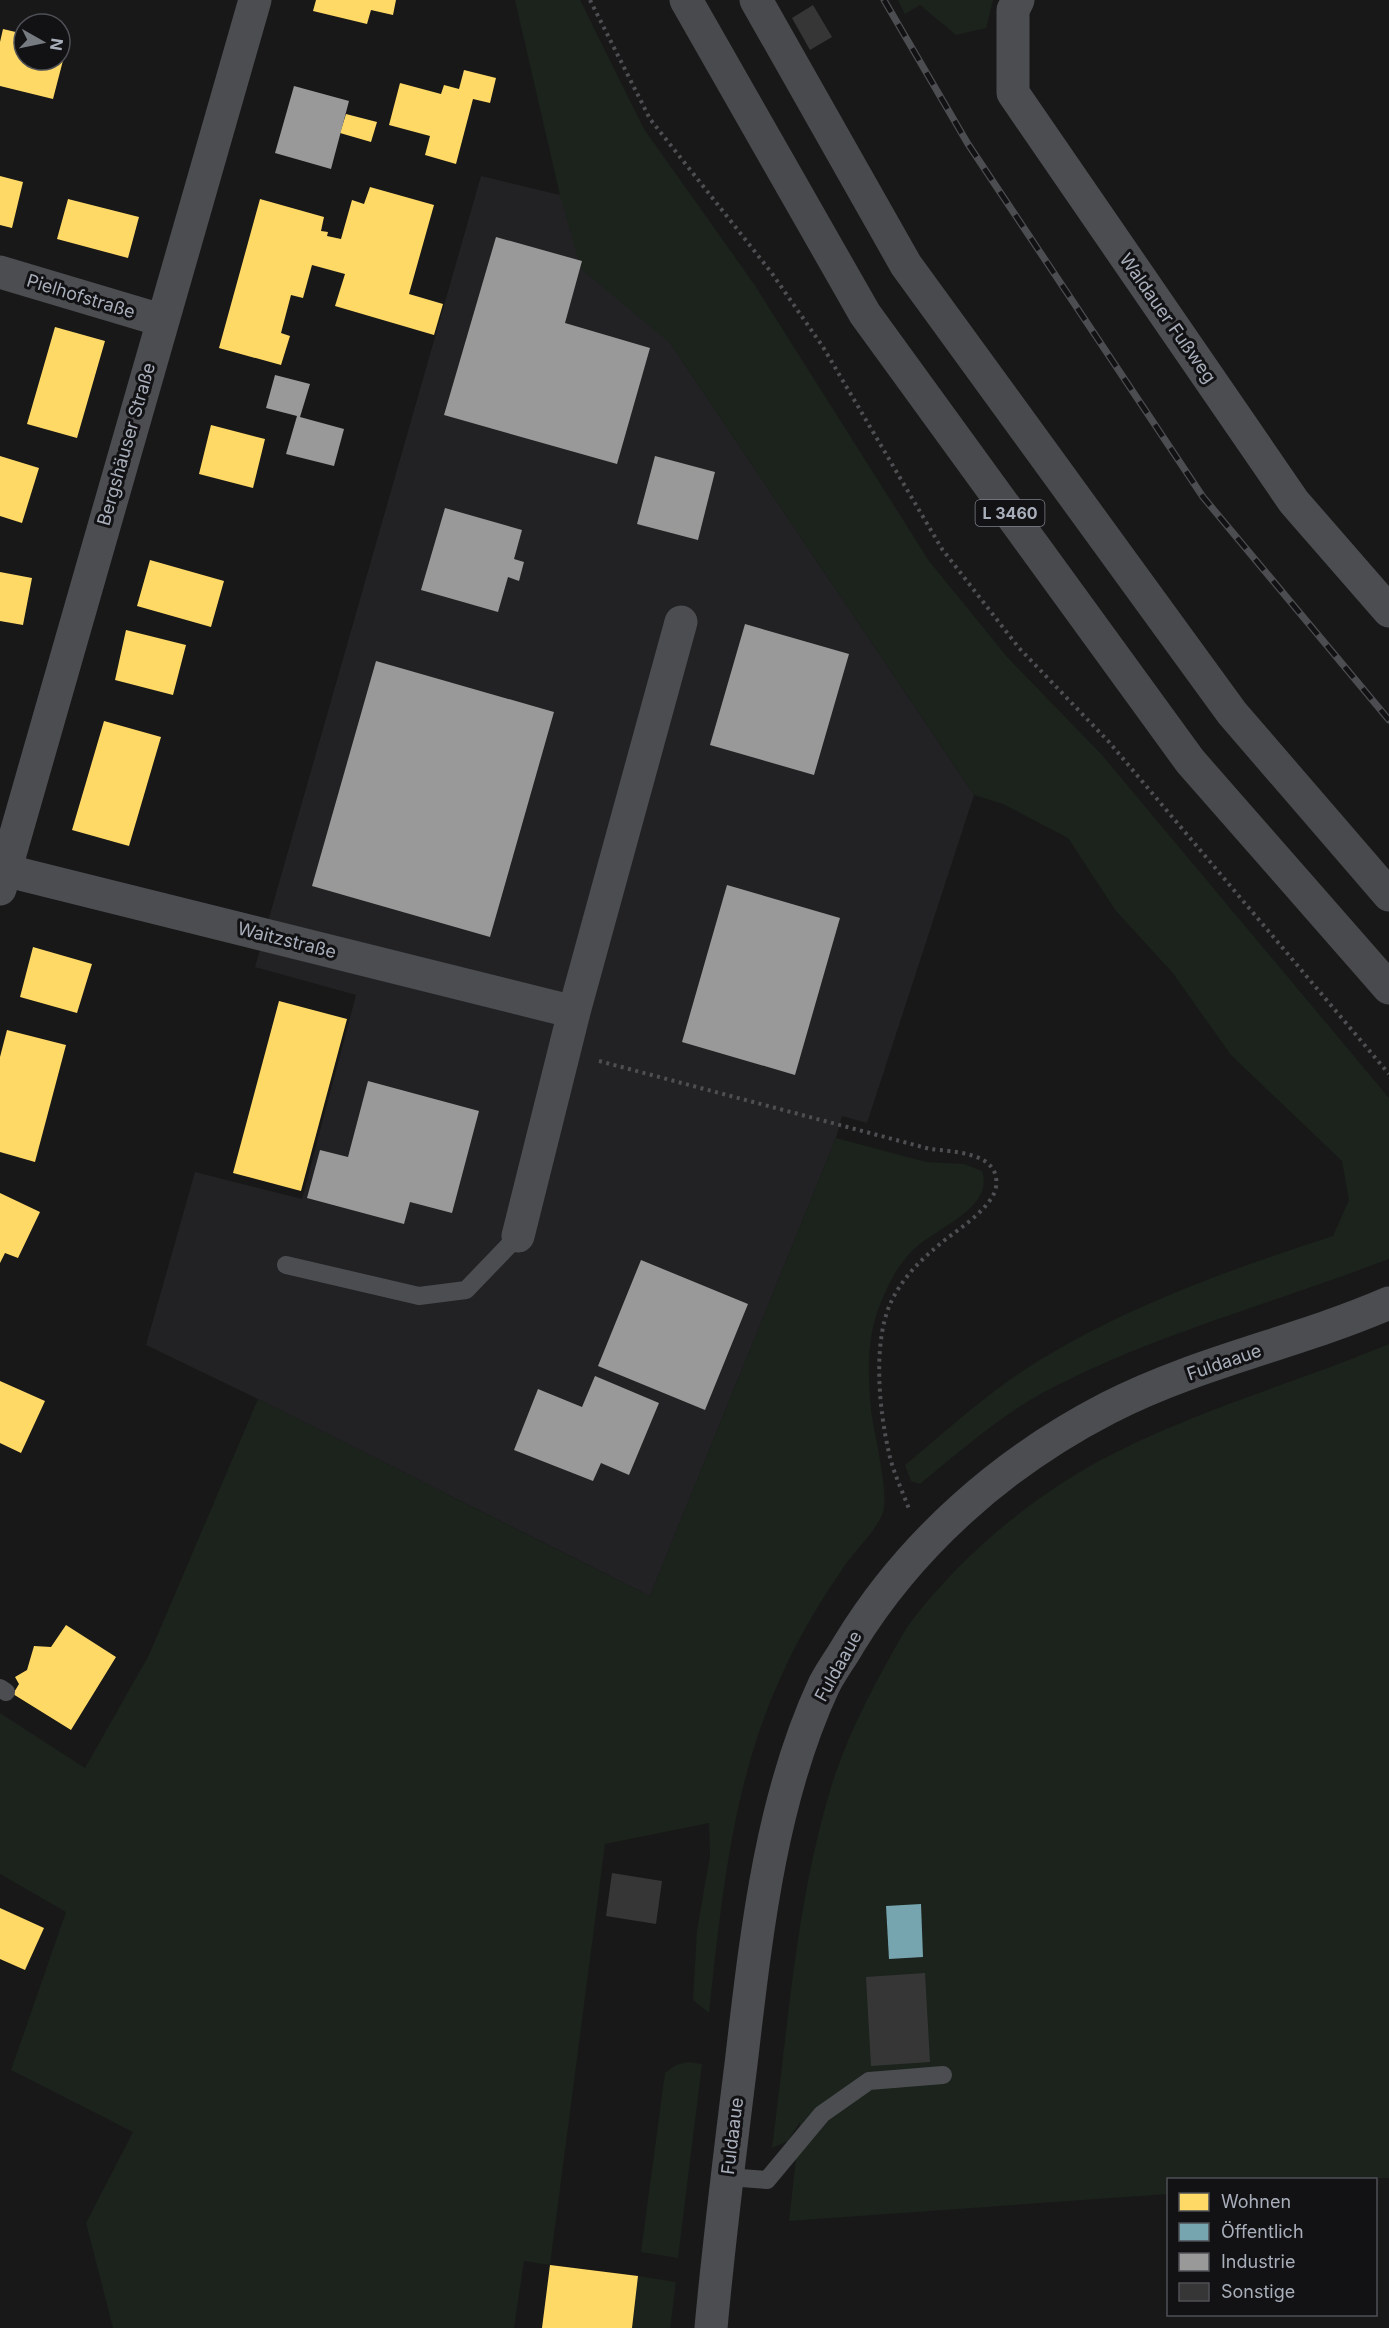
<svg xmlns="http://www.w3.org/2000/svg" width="1389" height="2328" font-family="Inter,sans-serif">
<rect width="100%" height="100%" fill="#181818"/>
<path fill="#222224" d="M 481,176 L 560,195 L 671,344 L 974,795 L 867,1123 L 842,1116 L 836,1138 L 650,1596 L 258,1399 L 146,1345 L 195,1172 L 302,1199 L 356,995 L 255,967 Z"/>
<path fill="#1b231c" d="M 515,0 L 580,0 L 644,129 L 754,284 L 929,561 L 1008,658 L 1102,755 L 1389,1098 L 1389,1259 C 1274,1303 1154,1334 1044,1392 C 999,1417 960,1451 920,1484 L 911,1481 L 905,1465 C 939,1437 972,1407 1008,1381 C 1104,1314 1222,1272 1333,1236 L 1349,1200 L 1342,1161 L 1231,1055 L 1172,972 L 1116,911 L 1068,838 L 1003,804 L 974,795 L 671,344 L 581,269 L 560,195 Z
M 898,0 L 993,0 L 986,28 L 956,35 L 920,5 L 905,14 Z
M 836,1138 L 926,1162 L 964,1164 L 982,1171 C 995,1209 934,1228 911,1252 C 894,1270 884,1293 876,1316 C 867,1346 868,1378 871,1409 C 873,1432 891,1496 882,1515 C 873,1535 853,1552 841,1571 C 820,1602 800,1635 785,1668 C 733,1776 722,1895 709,2013 L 693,2000 L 697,1931 L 710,1855 L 709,1823 L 605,1844 L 550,2265 L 524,2261 L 514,2328 L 113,2328 L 86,2223 L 133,2132 L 11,2070 L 66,1912 L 0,1874 L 0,1713 L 85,1768 L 149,1655 L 258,1399 L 650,1596 Z
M 1389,1344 L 1389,2178 L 1168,2180 L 1168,2194 L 789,2221 L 800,2122 L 788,2141 L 772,2148 C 788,2027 796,1901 832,1784 C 846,1740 867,1698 890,1657 C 897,1645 904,1630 913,1619 C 963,1555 1028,1500 1099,1461 C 1192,1411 1293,1384 1389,1344 Z
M 688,2062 L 702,2064 L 678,2258 L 641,2252 L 665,2073 L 676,2065 Z
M 638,2276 L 676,2282 L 670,2328 L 632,2328 Z"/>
<path fill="#ffd966" d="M 316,0 L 396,0 L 393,15 L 371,10 L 367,24 L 313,11 Z
M 3,29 L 24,34 L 24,60 L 60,60 L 60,44 L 67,45 L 53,99 L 0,86 L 0,42 Z
M 464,70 L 496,78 L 490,103 L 473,99 L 456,164 L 425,155 L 430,136 L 389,125 L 400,83 L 441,94 L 444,85 L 459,89 Z
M 346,114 L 377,122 L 371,142 L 340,133 Z
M 0,176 L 23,182 L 12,228 L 0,225 Z
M 370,187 L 434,205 L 409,294 L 443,304 L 434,335 L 335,306 L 345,274 L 312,265 L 303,298 L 291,295 L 281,333 L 290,336 L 281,365 L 219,348 L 260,199 L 324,217 L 321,231 L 328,232 L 327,236 L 341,239 L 352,200 L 364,204 Z
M 68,199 L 139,217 L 128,258 L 57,239 Z
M 55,327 L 105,341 L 77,438 L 27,424 Z
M 211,425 L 265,439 L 253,488 L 199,474 Z
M 0,456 L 39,468 L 22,523 L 0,516 Z
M 150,560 L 224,581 L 211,627 L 137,606 Z
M 0,572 L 32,578 L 23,625 L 0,621 Z
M 126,630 L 186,645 L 173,695 L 115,680 Z
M 104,721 L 161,737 L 129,846 L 72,830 Z
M 33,947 L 92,964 L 77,1013 L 20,997 Z
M 279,1001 L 347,1019 L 301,1191 L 233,1173 Z
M 7,1030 L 66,1045 L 35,1162 L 0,1152 L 0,1057 Z
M 0,1193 L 40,1212 L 18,1258 L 5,1253 L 0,1263 Z
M 0,1381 L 45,1401 L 21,1453 L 0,1443 Z
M 66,1625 L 116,1657 L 71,1730 L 13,1694 L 19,1684 L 15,1677 L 27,1670 L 34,1646 L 51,1647 Z
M 0,1908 L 44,1928 L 25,1970 L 0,1959 Z
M 550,2265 L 638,2276 L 632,2328 L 542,2328 Z"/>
<path fill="#76a5af" d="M 921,1904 L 923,1957 L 889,1959 L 886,1906 Z"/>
<path fill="#999" d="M 294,86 L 349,101 L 331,169 L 275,153 Z
M 496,237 L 582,261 L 565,323 L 650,348 L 617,464 L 444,415 Z
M 275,375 L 310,384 L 300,417 L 344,429 L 334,466 L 286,454 L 297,416 L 266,408 Z
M 655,456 L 715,472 L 698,540 L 637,524 Z
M 445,508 L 522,530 L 514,559 L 524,562 L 519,581 L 508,577 L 498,612 L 421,590 Z
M 745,624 L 849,654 L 814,775 L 710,745 Z
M 376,661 L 554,712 L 490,937 L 312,886 Z
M 727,885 L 840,918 L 795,1075 L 682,1042 Z
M 368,1081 L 479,1111 L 452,1213 L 410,1202 L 404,1224 L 307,1198 L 320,1150 L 348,1157 Z
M 641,1260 L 748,1304 L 705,1410 L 598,1366 Z
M 595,1376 L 659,1403 L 629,1475 L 601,1463 L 593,1481 L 514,1450 L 538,1389 L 582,1407 Z"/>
<path fill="#363637" d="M 813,5 L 832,37 L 810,50 L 792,18 Z
M 612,1873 L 662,1881 L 656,1924 L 606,1916 Z
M 925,1973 L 930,2062 L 871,2066 L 866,1977 Z"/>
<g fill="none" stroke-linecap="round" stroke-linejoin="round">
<path stroke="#4e4f52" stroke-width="4" stroke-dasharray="3 4.5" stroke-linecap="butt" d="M 590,0 L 650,119 L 771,272 L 823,347 L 942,549 L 1019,648 L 1109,742 L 1389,1074
M 599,1061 L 930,1149 C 954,1152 1001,1152 996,1187 C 993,1206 961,1228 946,1239 C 924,1257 905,1274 892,1300 C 872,1340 879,1410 889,1453 C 893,1472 902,1490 909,1509"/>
<path stroke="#4b4d51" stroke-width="18" d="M 286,1265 L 419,1296 L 466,1290 L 518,1236
M 0,1688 L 6,1692
M 728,2177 L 767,2180 L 822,2114 L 869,2081 L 943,2075"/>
<path stroke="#4b4d51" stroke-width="33" d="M 1018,0 L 1013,10 L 1013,93 L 1294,502 L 1389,611
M 0,272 L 161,320
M 0,869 L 574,1012
M 0,889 L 255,0
M 518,1236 L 574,1012 L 681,622
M 711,2328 C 719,2240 730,2152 741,2064 C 756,1937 770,1801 824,1685 C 831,1671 841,1658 849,1644 C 910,1544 1003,1462 1108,1408 C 1197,1362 1297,1343 1389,1303"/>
<path stroke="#494a4d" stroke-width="33" d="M 686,0 L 865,314 L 1190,761 L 1389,988
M 756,0 L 906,265 L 1232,713 L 1389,895"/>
<defs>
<path id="rail" d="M 884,0 L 968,144 L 1203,497 L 1389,720"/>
</defs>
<use href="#rail" stroke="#4c4d50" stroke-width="7"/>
<use href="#rail" stroke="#121214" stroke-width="4.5" stroke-dasharray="14" stroke-linecap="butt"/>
</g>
<g text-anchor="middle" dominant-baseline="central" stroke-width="6" stroke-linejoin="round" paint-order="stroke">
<rect fill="#121214" stroke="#7b7f88" stroke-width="1.5" x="975.5" y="500" width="69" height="26" rx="4.5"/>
<g font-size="16" font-weight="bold" fill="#a8aeba">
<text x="1010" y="513">L 3460</text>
</g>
<g font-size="18" fill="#a8aeba" stroke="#121214">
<text transform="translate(81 296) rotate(17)">Pielhofstraße</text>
<text transform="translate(1168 318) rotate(55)">Waldauer Fußweg</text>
<text transform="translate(126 444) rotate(-74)">Bergshäuser Straße</text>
<text transform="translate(287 940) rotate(14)">Waitzstraße</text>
<text transform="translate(1224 1362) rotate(-19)">Fuldaaue</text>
<text transform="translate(838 1666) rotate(-61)">Fuldaaue</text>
<text transform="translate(732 2136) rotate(-83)">Fuldaaue</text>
</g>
</g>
<rect x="1167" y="2178" width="210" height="138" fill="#121214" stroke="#4e5056" stroke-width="1.5"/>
<rect x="1179" y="2193" width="30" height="18" fill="#ffd966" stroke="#4e5056" stroke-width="1.5"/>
<text x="1221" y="2208" font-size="18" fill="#a8aeba">Wohnen</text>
<rect x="1179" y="2223" width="30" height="18" fill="#76a5af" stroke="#4e5056" stroke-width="1.5"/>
<text x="1221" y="2238" font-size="18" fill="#a8aeba">Öffentlich</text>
<rect x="1179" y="2253" width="30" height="18" fill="#999999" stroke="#4e5056" stroke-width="1.5"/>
<text x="1221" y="2268" font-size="18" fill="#a8aeba">Industrie</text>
<rect x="1179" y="2283" width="30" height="18" fill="#363637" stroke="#4e5056" stroke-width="1.5"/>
<text x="1221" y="2298" font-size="18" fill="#a8aeba">Sonstige</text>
<g transform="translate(42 42) rotate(99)"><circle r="28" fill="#121214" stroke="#4e5056" stroke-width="1.5"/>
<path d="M0-4.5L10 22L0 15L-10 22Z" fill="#767a81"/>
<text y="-9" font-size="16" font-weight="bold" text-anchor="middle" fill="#a8aeba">N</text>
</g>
</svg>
